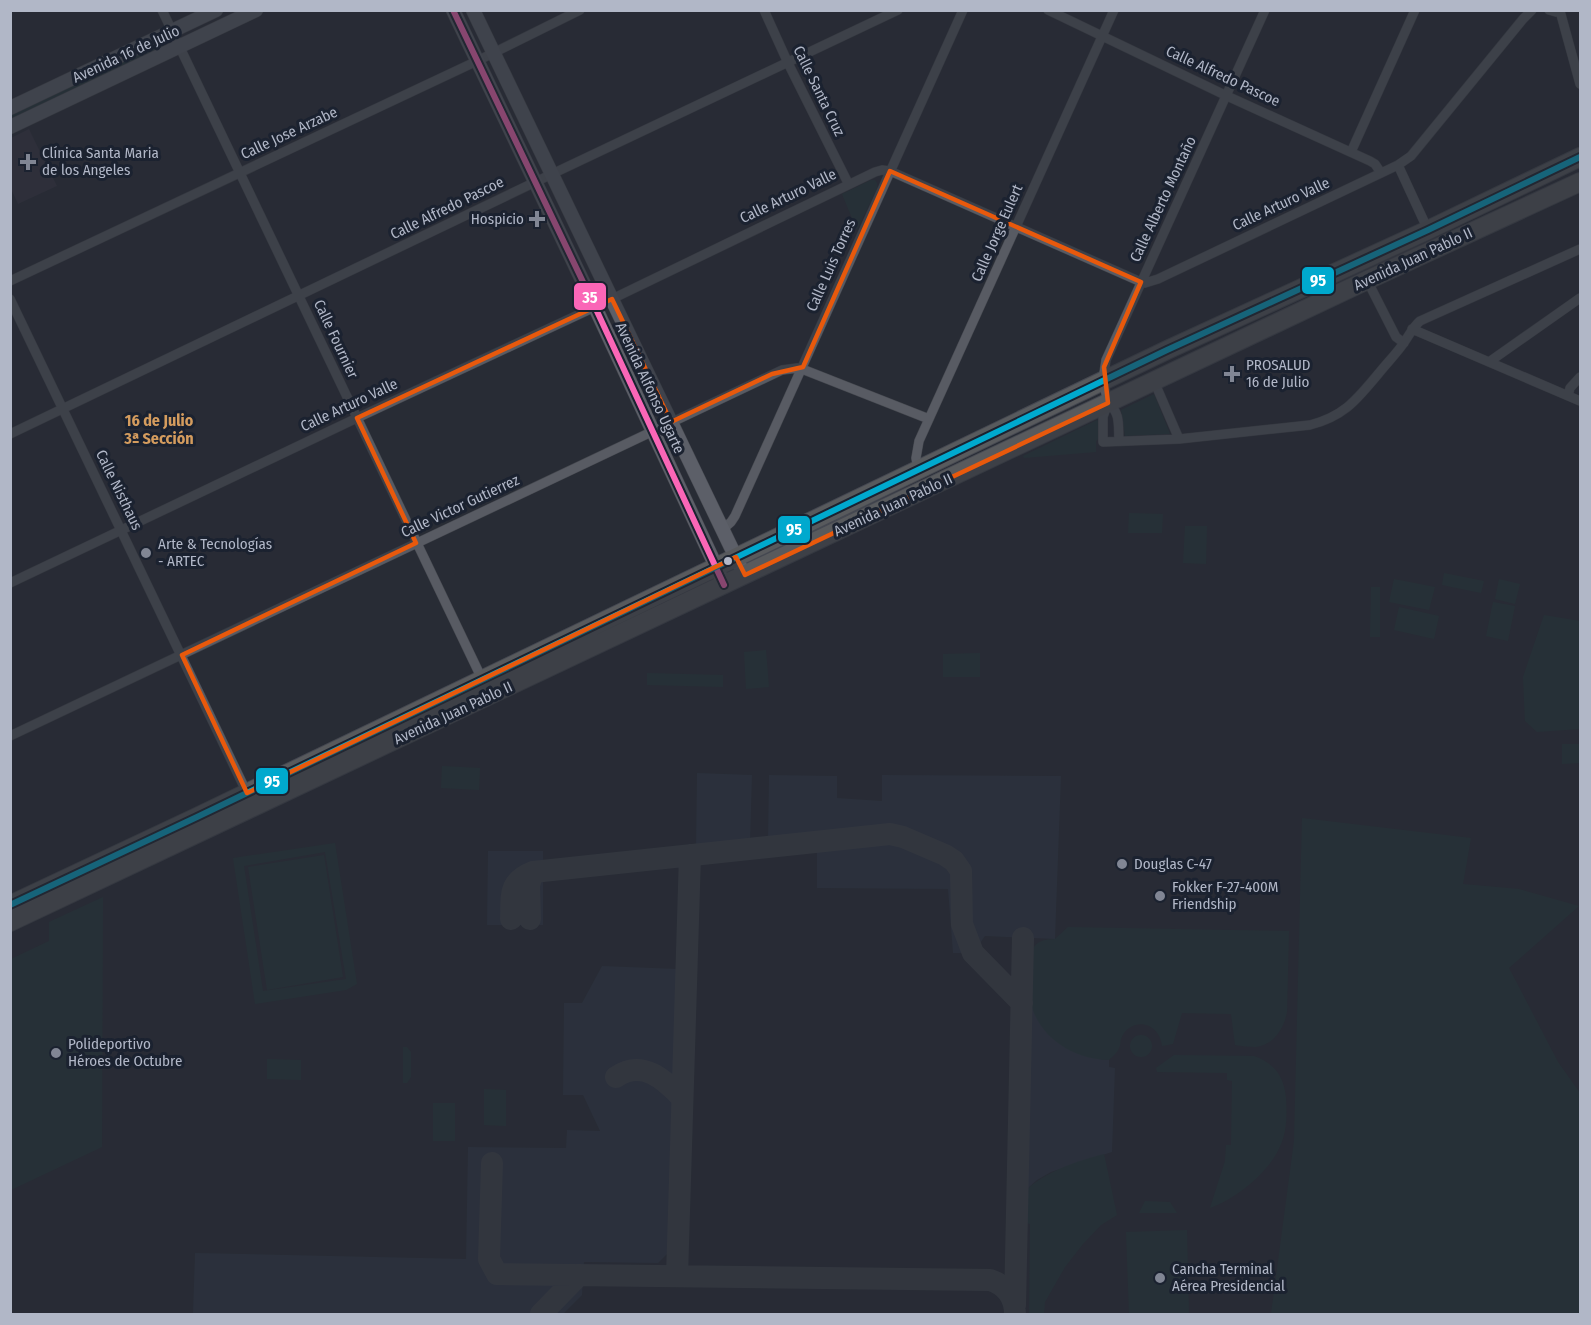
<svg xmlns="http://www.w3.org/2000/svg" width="1591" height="1325" font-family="'Fira Sans Condensed',sans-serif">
<rect width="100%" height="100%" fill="#282c35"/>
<path fill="#353341" d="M 29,129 L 57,186 L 18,204 L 11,189 L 11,138 Z"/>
<path fill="#2f3645" d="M 697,773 L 752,775 L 750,843 L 696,849 Z
M 769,775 L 837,776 L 837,798 L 882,801 L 882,775 L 1061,776 L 1055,939 L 985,936 L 973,953 L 953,953 L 948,889 L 817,888 L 817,849 L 881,841 L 882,829 L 768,841 Z
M 488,851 L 543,851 L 543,925 L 487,925 Z
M 602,966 L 678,969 L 671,1132 L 668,1253 L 658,1263 L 584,1262 L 582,1295 L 563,1314 L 193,1314 L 195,1253 L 466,1259 L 468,1147 L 566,1148 L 567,1130 L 600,1131 L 583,1095 L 563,1095 L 564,1003 L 582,1003 Z
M 1030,1000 L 1041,1024 L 1099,1059 L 1109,1060 L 1109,1067 L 1115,1068 L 1112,1152 L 1051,1172 L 1037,1180 L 1026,1190 Z"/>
<path fill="#25363b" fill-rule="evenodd" d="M 162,43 L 165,45 L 167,49 L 11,126 L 11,113 Z
M 871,180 L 875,180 L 877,183 L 877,188 L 857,230 L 842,194 Z
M 1154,394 L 1170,434 L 1125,436 L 1121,410 Z
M 1097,420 L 1100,422 L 1101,436 L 1096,441 L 1096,452 L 1024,458 L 1023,456 Z
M 1129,513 L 1163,514 L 1162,533 L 1128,533 Z
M 1185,526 L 1207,526 L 1206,564 L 1183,563 Z
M 1444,573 L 1484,581 L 1481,593 L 1442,585 Z
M 1394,579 L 1435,587 L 1429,610 L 1389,602 Z
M 1499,579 L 1520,584 L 1515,604 L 1495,599 Z
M 1371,587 L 1380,587 L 1380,637 L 1370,637 Z
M 1493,602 L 1515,606 L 1508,641 L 1486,636 Z
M 1399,607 L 1439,616 L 1434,639 L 1394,630 Z
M 1544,615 L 1580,621 L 1580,729 L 1537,732 L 1525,721 L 1523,677 Z
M 766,650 L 769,687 L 746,689 L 744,652 Z
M 980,653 L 980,677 L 943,677 L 943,654 Z
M 647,673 L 723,675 L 723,687 L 647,685 Z
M 1562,744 L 1580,744 L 1580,763 L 1562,764 Z
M 442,766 L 480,768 L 479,790 L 441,788 Z
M 1302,818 L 1471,838 L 1463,884 L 1519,889 L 1579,906 L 1509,968 L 1558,1062 L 1580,1093 L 1580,1314 L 1271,1314 L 1294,1141 Z
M 335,843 L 357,984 L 346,990 L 255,1004 L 233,858 ZM 325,852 L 346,979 L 263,991 L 244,866 Z
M 324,855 L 343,977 L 267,990 L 248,867 Z
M 103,897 L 102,1147 L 11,1190 L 11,959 L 49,941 L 49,922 Z
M 1068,927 L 1289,931 L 1287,1012 C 1284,1028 1274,1045 1256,1047 C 1249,1047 1242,1046 1235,1045 L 1231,1014 L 1182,1013 L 1173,1044 L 1162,1046 C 1161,1037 1157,1030 1149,1026 C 1138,1021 1125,1027 1121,1039 C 1120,1042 1121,1045 1119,1048 C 1118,1052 1112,1057 1109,1060 C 1073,1059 1039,1038 1030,1001 C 1029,994 1030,985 1030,977 C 1030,956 1028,939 1055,939 Z
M1130 1046a11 11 0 1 1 22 0a11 11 0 1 1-22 0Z
M 403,1047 L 407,1047 L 411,1052 L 411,1077 L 407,1083 L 403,1083 Z
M 1174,1055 L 1254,1056 C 1274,1063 1284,1076 1286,1098 C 1287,1113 1287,1130 1281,1144 C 1271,1171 1236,1199 1210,1208 L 1225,1161 L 1226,1145 L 1231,1145 L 1232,1081 L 1227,1080 L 1227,1073 L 1157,1072 L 1156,1068 Z
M 267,1059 L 301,1060 L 301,1080 L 267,1079 Z
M 484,1089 L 506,1090 L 506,1126 L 484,1125 Z
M 433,1103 L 455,1103 L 455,1141 L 433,1141 Z
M 1104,1154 L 1117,1215 L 1101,1225 L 1083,1244 L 1065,1267 L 1045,1302 L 1044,1314 L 1029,1314 L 1030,1224 L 1025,1223 L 1026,1190 C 1049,1170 1075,1162 1104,1154 Z
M 1145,1201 L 1170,1202 L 1177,1213 L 1139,1213 Z
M 1187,1230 L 1189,1314 L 1129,1314 L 1126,1232 Z"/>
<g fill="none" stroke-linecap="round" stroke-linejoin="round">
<path stroke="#3f434b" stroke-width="22" d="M 511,919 C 512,895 508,882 533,872 L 890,834 L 903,837 L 945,855 L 954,861 L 961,871 L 962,924 L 973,953 L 1022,1003
M 530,919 L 529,885 L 533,872
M 616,1077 C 642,1059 664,1079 682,1098
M 492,1163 L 489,1259 L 497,1274 L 990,1280 C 1006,1285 1015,1298 1015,1314
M 677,1276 L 690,855
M 1015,1305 L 1023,938
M 541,1314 L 579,1275"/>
<defs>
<path id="street" d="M 162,10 L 482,679
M 764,10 L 788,63 L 848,183
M 1048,10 L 1227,96 L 1370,161 L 1375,164 L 1381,173
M 1549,10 L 1556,12 L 1561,10
M 1560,11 L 1580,84
M 1351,152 L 1415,10
M 1398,165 L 1428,230
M 1367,280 L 1396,337 L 1404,343
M 10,281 L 477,61 L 580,10
M 10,299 L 247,793
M 1412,329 L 1580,401
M 1489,362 L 1580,298
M 1154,381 L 1179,439
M 1568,396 L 1570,388 L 1580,377
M 1108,403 L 1103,380 L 1106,360 L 1265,10
M 1108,403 C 1121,413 1118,426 1119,441
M 1107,405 L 1103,417 L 1103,442 L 1179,439 L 1310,425 C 1345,416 1357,399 1379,373 C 1387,363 1396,354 1403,344 C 1409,336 1412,328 1420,321 L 1580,249
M 10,434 L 552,174 L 898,10
M 918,470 L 916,458 L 919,441 L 1114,10
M 723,529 L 731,522 L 735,516 L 963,10
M 10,583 L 357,418 L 612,299 L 875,172 L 882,170 L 890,171 L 1141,282 L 1145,283 L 1158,279 L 1398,165 L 1411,156 L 1523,19 L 1532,10
M 10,736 L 782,370 L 797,368 L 802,369 L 929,419"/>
<path id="secondary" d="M 453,10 L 595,307 L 720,575
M 473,10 L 740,566
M 10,108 L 216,10
M 10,127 L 256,10"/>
<path id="highway" d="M 10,905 L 197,817 L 1167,350 L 1428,230 L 1580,157
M 10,922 L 1359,284 L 1580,182"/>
</defs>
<use href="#street" stroke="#44474e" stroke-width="10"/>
<use href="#secondary" stroke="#44474e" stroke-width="15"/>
<use href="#highway" stroke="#454851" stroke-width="20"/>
<use href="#street" stroke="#585b63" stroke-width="9"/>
<use href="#secondary" stroke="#5c5f68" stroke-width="14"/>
<use href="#highway" stroke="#585a5d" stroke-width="18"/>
<defs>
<path id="bus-1" d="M 453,10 L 595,307 L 724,585"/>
<path id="bus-2" d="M 10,905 L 197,817 L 1167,350 L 1428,230 L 1580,157"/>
</defs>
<use href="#bus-1" stroke="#1b2230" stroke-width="10"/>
<use href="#bus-2" stroke="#1b2230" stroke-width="10"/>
<use href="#bus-1" stroke="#fa66b7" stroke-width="6"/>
<use href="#bus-2" stroke="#00a9ce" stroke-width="6"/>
</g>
<path d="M0 0H1591V1325H0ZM 890,171 L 1141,282 L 1104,367 L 1108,403 L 745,575 L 736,557 L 247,793 L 182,655 L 416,543 L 357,418 L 612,299 L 671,422 L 772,374 L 803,367 Z" fill="#282c35" fill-opacity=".55" fill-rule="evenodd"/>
<path fill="none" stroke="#e8590c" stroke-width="4.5" stroke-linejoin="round" d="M 890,171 L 1141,282 L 1104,367 L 1108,403 L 745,575 L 736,557 L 247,793 L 182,655 L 416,543 L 357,418 L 612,299 L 671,422 L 772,374 L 803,367 Z"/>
<g fill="#818694" stroke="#1b2230" stroke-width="2">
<path d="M25 153h6v6h6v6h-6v6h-6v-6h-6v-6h6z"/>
<path d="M534 210h6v6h6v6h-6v6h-6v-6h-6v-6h6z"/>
<path d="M1229 365h6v6h6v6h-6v6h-6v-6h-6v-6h6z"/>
<circle cx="146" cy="553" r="6"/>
<circle cx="1122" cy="864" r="6"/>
<circle cx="1160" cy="896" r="6"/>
<circle cx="56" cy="1053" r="6"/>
<circle cx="1160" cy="1278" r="6"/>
</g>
<circle fill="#b1b7c7" stroke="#1b2230" stroke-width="2" cx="728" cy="561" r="5"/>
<g text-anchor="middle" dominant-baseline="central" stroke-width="6" stroke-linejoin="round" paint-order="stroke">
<g font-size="15" fill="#b1b7c7" stroke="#1b2230">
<text transform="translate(126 54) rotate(-25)">Avenida 16 de Julio</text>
<text transform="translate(1223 76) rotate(25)">Calle Alfredo Pascoe</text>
<text transform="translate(819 91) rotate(64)">Calle Santa Cruz</text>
<text transform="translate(289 133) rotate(-25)">Calle Jose Arzabe</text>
<text transform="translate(788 196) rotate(-26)">Calle Arturo Valle</text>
<text transform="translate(1163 199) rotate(-65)">Calle Alberto Montaño</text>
<text transform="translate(1281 204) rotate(-25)">Calle Arturo Valle</text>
<text transform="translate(447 208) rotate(-26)">Calle Alfredo Pascoe</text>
<text transform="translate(997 233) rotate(-66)">Calle Jorge Eulert</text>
<text transform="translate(1413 259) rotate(-25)">Avenida Juan Pablo II</text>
<text transform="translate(831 265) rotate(-66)">Calle Luis Torres</text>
<text transform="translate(336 339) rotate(65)">Calle Fournier</text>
<text transform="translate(650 388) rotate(65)">Avenida Alfonso Ugarte</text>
<text transform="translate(349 405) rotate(-25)">Calle Arturo Valle</text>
<text transform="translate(119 490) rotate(64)">Calle Nisthaus</text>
<text transform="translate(893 505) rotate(-25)">Avenida Juan Pablo II</text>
<text transform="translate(460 506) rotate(-25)">Calle Victor Gutierrez</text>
<text transform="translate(453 713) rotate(-25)">Avenida Juan Pablo II</text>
</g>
<g font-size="15" fill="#b1b7c7" stroke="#1b2230" text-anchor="start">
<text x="42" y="153">Clínica Santa Maria<tspan x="42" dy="17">de los Angeles</tspan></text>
<text x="524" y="219" text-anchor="end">Hospicio</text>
<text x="1246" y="365">PROSALUD<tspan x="1246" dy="17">16 de Julio</tspan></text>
<text x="158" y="544">Arte &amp; Tecnologías<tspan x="158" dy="17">- ARTEC</tspan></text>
<text x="1134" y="864">Douglas C-47</text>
<text x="1172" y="887">Fokker F-27-400M<tspan x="1172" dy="17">Friendship</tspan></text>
<text x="68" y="1044">Polideportivo<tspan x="68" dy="17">Héroes de Octubre</tspan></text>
<text x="1172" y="1269">Cancha Terminal<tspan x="1172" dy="17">Aérea Presidencial</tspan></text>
</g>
<g font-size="16" font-weight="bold" fill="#d49c5e" stroke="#1b2230">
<text x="159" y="420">16 de Julio<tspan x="159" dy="18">3ª Sección</tspan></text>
</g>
</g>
<g stroke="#1b2230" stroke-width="2">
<rect x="1301" y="266" width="34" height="29" rx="6" fill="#00a9ce"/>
<rect x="573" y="282" width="34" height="29" rx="6" fill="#fa66b7"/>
<rect x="777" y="515" width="34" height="29" rx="6" fill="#00a9ce"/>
<rect x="255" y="767" width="34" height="28" rx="6" fill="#00a9ce"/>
</g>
<g font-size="16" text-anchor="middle" font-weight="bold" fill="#fff">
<text x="1318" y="286">95</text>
<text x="590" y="303">35</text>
<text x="794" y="535">95</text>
<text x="272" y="787">95</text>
</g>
<rect width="1591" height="1325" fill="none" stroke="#b1b7c7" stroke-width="24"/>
</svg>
